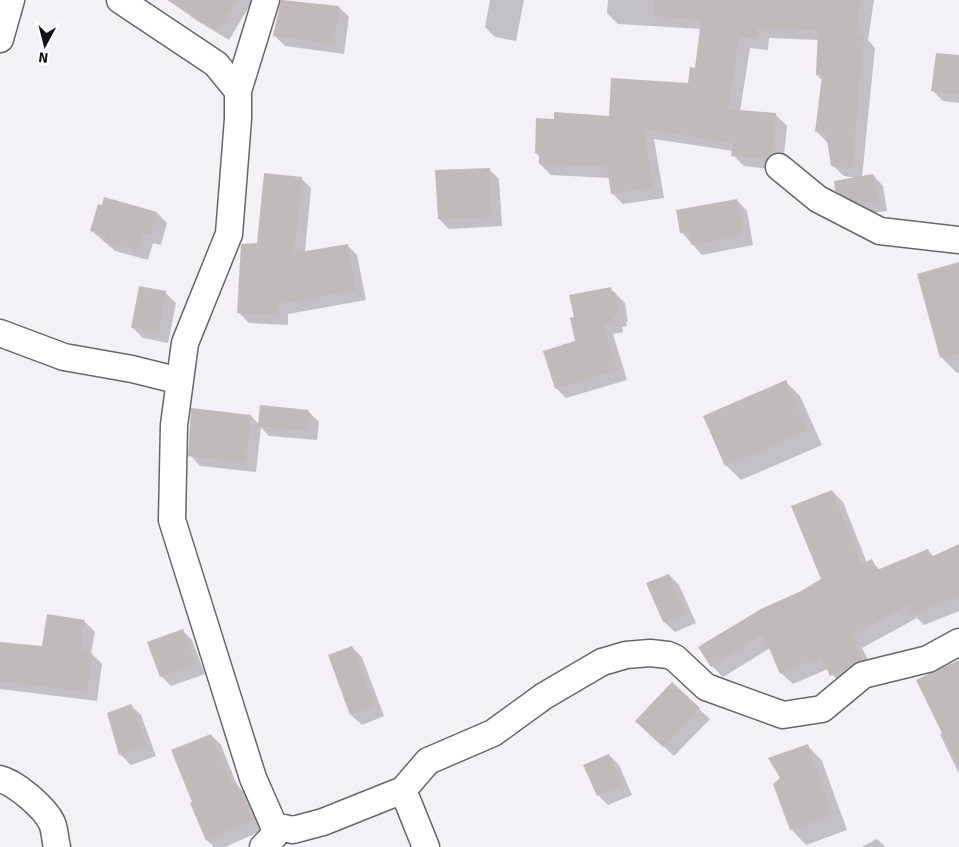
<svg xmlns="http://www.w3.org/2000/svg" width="959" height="847" font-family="Signika,sans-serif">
<rect width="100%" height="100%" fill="#f3f1f5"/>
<path fill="#0003" d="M 168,0 L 253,0 L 229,40 L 196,20 Z
M 282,0 L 339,7 L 349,17 L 344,54 L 285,46 L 275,36 Z
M 490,0 L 524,0 L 516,41 L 495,37 L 485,27 Z
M 608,0 L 874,0 L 868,40 L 875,48 L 862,177 L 873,175 L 883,186 L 887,211 L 871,213 L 847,201 L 836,190 L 856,178 L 844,176 L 832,165 L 828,143 L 816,131 L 822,80 L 817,75 L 819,40 L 769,38 L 768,50 L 750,48 L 740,111 L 776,115 L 787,126 L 783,165 L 778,170 L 744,166 L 733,155 L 733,151 L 654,139 L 664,198 L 623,204 L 612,193 L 609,178 L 551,175 L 540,164 L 540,157 L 536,153 L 555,120 L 610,117 L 689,84 L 696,70 L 701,29 L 618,24 L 607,13 Z
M 959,56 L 959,103 L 943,101 L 933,91 Z
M 489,169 L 499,179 L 502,226 L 449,229 L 439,219 Z
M 301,178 L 311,188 L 305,252 L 347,245 L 357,255 L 366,300 L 288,314 L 288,325 L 249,323 L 239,313 L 259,244 Z
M 105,199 L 157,213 L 167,223 L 161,245 L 153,243 L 148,260 L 115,251 L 92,231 Z
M 737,200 L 747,211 L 753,245 L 702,255 L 682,233 Z
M 959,263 L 959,372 L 957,373 L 942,358 L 918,274 Z
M 610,288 L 625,303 L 628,322 L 626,322 L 627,326 L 622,327 L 623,332 L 613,334 L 627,380 L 566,398 L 556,388 L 577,342 L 575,318 Z
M 165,292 L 176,303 L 168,343 L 143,338 L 133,328 Z
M 785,381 L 800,396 L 822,445 L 741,480 L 726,465 Z
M 308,411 L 319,422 L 317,440 L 269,436 L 261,427 L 256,472 L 200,466 L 190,455 L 251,416 L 259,424 Z
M 832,491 L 843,502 L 867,563 L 871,561 L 880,570 L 928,550 L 934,557 L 959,546 L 959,611 L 924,625 L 917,618 L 862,648 L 874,671 L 843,687 L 828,669 L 793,684 L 781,673 L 770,648 L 723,677 L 712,666 L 801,592 L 823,579 Z
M 669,575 L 679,585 L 696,623 L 675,632 L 664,622 L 648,584 Z
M 84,621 L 95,632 L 91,653 L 102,664 L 97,701 L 0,689 L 0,643 L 43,648 Z
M 182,630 L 192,640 L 205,674 L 171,686 L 161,676 Z
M 352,647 L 362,657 L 384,716 L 362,725 L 351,715 L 330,655 Z
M 959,661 L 959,774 L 940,734 L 943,733 Z
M 131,705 L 141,715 L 156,756 L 131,765 L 121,755 L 108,713 Z
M 699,709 L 710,719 L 674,756 L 647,731 Z
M 211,735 L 221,745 L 237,785 L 246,794 L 263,830 L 225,847 L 214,847 L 207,840 L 194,802 Z
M 807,745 L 822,761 L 847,830 L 806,845 L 791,829 Z
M 609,755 L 619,765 L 632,795 L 608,805 L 598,795 Z
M 877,839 L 886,847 L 861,847 Z"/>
<path fill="#c0bbba" d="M 167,0 L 237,0 L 218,31 Z
M 281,0 L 339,6 L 334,44 L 273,36 Z
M 654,0 L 861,0 L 856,35 L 864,35 L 852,168 L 831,166 L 826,133 L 815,132 L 822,75 L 816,75 L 818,30 L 758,28 L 757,39 L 739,37 L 728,109 L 776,113 L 772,154 L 767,159 L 731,156 L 733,143 L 644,129 L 653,187 L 611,194 L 607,167 L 539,164 L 539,153 L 535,153 L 536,118 L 554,119 L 554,112 L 609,116 L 611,78 L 688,83 L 690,67 L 695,68 L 701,20 L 653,16 Z
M 936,53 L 959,55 L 959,95 L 931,91 Z
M 490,168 L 492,217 L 438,219 L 435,170 Z
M 264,173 L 302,177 L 294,253 L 348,244 L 356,290 L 278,304 L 278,315 L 237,313 L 241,244 L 257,243 Z
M 873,174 L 878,201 L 860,204 L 835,191 L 834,181 Z
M 104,197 L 157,212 L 151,235 L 143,233 L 138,251 L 104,242 L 105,236 L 90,231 L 98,204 L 102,205 Z
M 737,199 L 744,235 L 691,245 L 689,232 L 680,233 L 676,210 Z
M 959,262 L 959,353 L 940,358 L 917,274 Z
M 139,286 L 166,291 L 158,333 L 131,328 Z
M 611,287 L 612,293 L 615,292 L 619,312 L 617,312 L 618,316 L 613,317 L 614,322 L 604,324 L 617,370 L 555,389 L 543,351 L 575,341 L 570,318 L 574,317 L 569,295 Z
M 786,380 L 807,430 L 725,466 L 703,416 Z
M 260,405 L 309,410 L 307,431 L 258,426 Z
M 191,408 L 251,415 L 246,462 L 188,456 Z
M 832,490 L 862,564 L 872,559 L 877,570 L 928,549 L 931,557 L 959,544 L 959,596 L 912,614 L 908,605 L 852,636 L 863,659 L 830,676 L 821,656 L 780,674 L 763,634 L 711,667 L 698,647 L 761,609 L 801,591 L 821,579 L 791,506 Z
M 669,574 L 686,613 L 663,622 L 646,583 Z
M 47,614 L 85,620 L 80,651 L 92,653 L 87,692 L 0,681 L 0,642 L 42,646 Z
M 183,629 L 196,664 L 160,677 L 147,642 Z
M 352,646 L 375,706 L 350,715 L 328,655 Z
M 959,660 L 959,768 L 916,680 Z
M 672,682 L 700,708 L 663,747 L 635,721 Z
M 131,704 L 147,745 L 119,755 L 107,713 Z
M 211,734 L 232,784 L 236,782 L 253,820 L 206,841 L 190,803 L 192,802 L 171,750 Z
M 808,744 L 832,815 L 790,830 L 773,784 L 780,778 L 768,758 Z
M 609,754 L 623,784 L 597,796 L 583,765 Z"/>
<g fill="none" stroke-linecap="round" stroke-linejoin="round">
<defs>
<path id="minor" d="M 120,0 L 216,64 L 238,91 L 238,119 L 229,234 L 185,343 L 174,425 L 172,520 L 253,778 L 274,826 L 274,836 L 263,847
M 0,39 L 11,0
M 238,91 L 266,0
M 779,167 L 818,199 L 880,231 L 959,240
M 0,333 L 64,357 L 132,369 L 180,381
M 0,779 C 16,783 45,808 52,823 C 55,830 55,840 57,847
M 403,790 L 426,847
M 274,826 L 293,830 L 323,822 L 403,790 L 428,761 L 493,733 L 544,696 L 602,662 L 626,655 L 650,653 L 668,655 L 675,658 L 706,687 L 783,715 L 822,709 L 863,675 L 928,659 L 959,642"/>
</defs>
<use href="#minor" stroke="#68666a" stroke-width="29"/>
<use href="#minor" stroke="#fff" stroke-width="26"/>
</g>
<g transform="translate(45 45) rotate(187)" stroke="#ffffff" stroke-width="4" paint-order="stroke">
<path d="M0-4L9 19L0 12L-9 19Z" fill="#131214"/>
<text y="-8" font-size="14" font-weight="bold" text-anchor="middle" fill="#131214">N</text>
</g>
</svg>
